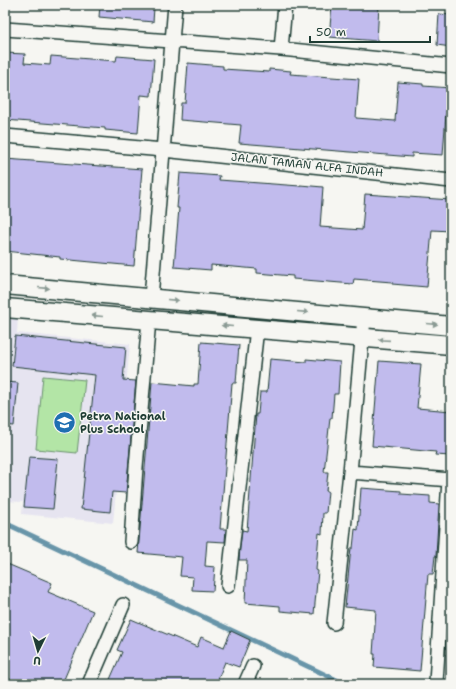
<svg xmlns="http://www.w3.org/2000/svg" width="456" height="689" font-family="'Shantell Sans',sans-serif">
<rect width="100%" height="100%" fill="#f6f6f2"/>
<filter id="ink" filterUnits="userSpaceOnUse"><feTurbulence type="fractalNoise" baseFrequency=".025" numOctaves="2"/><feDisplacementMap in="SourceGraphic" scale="8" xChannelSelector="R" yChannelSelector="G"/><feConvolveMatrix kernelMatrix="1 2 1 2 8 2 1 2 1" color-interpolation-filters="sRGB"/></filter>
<g filter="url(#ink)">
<path fill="#e6e4f0" d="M 5,317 L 18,318 L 17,333 L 130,344 L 113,523 L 22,514 L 23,502 L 5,501 Z"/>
<path fill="#b3e5a6" stroke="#69916d" d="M 43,376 L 85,380 L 77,453 L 36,449 Z"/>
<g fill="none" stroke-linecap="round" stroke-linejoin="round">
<path stroke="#6895a9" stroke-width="5" d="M 5,523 L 345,684"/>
</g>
<path fill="#c1bbed" stroke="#1f3d34" d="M 100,5 L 153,5 L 153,8 L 154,8 L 153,22 L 99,17 Z
M 332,5 L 379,5 L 377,41 L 329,37 Z
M 439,14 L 451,15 L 451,47 L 437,45 Z
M 5,53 L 25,54 L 24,63 L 50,65 L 51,56 L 116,61 L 117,56 L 154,59 L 151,96 L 141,95 L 138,133 L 105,130 L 105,128 L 5,120 Z
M 188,63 L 223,66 L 223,69 L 269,72 L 269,69 L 291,71 L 290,74 L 359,79 L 356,118 L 395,121 L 398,82 L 423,84 L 423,86 L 451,88 L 451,114 L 446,114 L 443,155 L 412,153 L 412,157 L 239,143 L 241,125 L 180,120 L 181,103 L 185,103 Z
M 5,159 L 142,169 L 134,266 L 60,259 L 60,257 L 5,251 Z
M 180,173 L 220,176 L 219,180 L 300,186 L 300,185 L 323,187 L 320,227 L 362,230 L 365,194 L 451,200 L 451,231 L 432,230 L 427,287 L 392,284 L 392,282 L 354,279 L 353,284 L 293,279 L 293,276 L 257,273 L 257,269 L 211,265 L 211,270 L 174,267 L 179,208 L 177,208 Z
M 15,336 L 126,347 L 123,380 L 136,381 L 126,493 L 112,492 L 110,512 L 81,509 L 95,375 L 12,366 Z
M 201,342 L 239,345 L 236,383 L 232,383 L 220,529 L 226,529 L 225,542 L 207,541 L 205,566 L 215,567 L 213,591 L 192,590 L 193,577 L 180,576 L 182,557 L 138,553 L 152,382 L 194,386 L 194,384 L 198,384 Z
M 270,359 L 306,362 L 306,359 L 340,362 L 338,394 L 334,394 L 332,418 L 330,418 L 328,437 L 324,472 L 328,472 L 326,491 L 328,491 L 326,513 L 323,513 L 322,534 L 319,533 L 316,570 L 318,571 L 314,614 L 280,611 L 280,606 L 245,603 L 247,560 L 239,560 L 240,547 L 242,530 L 247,531 L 256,414 L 258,414 L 260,392 L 267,392 Z
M 379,361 L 421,364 L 417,408 L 451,411 L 451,456 L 435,455 L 436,452 L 372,446 Z
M 5,382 L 18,383 L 14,426 L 5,425 Z
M 29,457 L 58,459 L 53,509 L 24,507 Z
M 361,488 L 401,491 L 401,494 L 430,496 L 430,503 L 439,504 L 436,556 L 435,556 L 433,574 L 428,574 L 420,671 L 374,667 L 375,654 L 373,654 L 376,610 L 345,607 L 351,548 L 353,548 L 355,529 L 358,530 Z
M 5,563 L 52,583 L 48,592 L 93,611 L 62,684 L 5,684 Z
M 131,619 L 197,647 L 201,637 L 224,647 L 231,631 L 250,640 L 239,667 L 225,662 L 216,684 L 108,684 L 122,652 L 117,650 Z"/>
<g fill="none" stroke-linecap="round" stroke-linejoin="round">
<defs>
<path id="street" d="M 5,29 L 281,49 L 451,66
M 281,49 L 285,5
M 5,136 L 163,150 L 451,181
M 151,298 L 175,5
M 350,472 L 451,480
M 131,542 L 136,467 L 149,320
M 228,586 L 257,328
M 334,623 L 350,472 L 364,318
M 436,682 L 449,480
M 89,684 L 123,605
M 245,684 L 253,666"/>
<path id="secondary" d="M 5,285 L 451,326
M 5,308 L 451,345"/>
</defs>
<use href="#street" stroke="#1f3d34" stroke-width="16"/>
<use href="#secondary" stroke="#1f3d34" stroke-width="21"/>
<use href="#street" stroke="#f6f6f2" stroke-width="13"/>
<use href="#secondary" stroke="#f6f6f2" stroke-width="18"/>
</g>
<defs><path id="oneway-solid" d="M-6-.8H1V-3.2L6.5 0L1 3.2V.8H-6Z"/></defs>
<g fill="#8a9a93">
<use href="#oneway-solid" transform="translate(44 288) rotate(5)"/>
<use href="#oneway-solid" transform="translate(173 300) rotate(5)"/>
<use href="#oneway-solid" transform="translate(303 312) rotate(5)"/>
<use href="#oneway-solid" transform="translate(97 316) rotate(-175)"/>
<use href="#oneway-solid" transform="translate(432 324) rotate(5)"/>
<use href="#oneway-solid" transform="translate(227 326) rotate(-175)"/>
<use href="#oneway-solid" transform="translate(384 340) rotate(-176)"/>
</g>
</g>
<defs>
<symbol id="school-disc" viewBox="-11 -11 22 22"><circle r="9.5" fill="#1f6fb2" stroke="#f6f6f2"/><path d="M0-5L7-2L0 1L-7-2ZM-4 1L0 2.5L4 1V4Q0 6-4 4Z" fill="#fff"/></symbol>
</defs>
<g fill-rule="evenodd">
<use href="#school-disc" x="52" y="410" width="25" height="25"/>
</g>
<g text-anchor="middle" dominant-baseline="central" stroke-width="3" stroke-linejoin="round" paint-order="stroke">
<g font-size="11" fill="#1f3d34" stroke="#f6f6f2">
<text transform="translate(307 165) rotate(6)">JALAN TAMAN ALFA INDAH</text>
</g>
<g font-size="11" font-weight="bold" fill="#1f3d34" stroke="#f6f6f2" text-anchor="start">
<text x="80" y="416">Petra National<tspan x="80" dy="13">Plus School</tspan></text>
</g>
</g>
<rect width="456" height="689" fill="none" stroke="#f6f6f2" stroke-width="20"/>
<rect x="10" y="10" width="436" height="669" fill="none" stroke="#1f3d34" stroke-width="1.5" filter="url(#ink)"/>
<g transform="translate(38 651) rotate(185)" stroke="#f6f6f2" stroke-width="3" paint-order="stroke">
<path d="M0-3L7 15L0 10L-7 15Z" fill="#1f3d34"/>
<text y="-6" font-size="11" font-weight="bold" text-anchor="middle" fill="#1f3d34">U</text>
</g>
<path d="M310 36v6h120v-6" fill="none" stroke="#1f3d34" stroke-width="2"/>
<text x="316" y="36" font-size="12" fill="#1f3d34" stroke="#f6f6f2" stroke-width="3" paint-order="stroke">50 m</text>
</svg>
